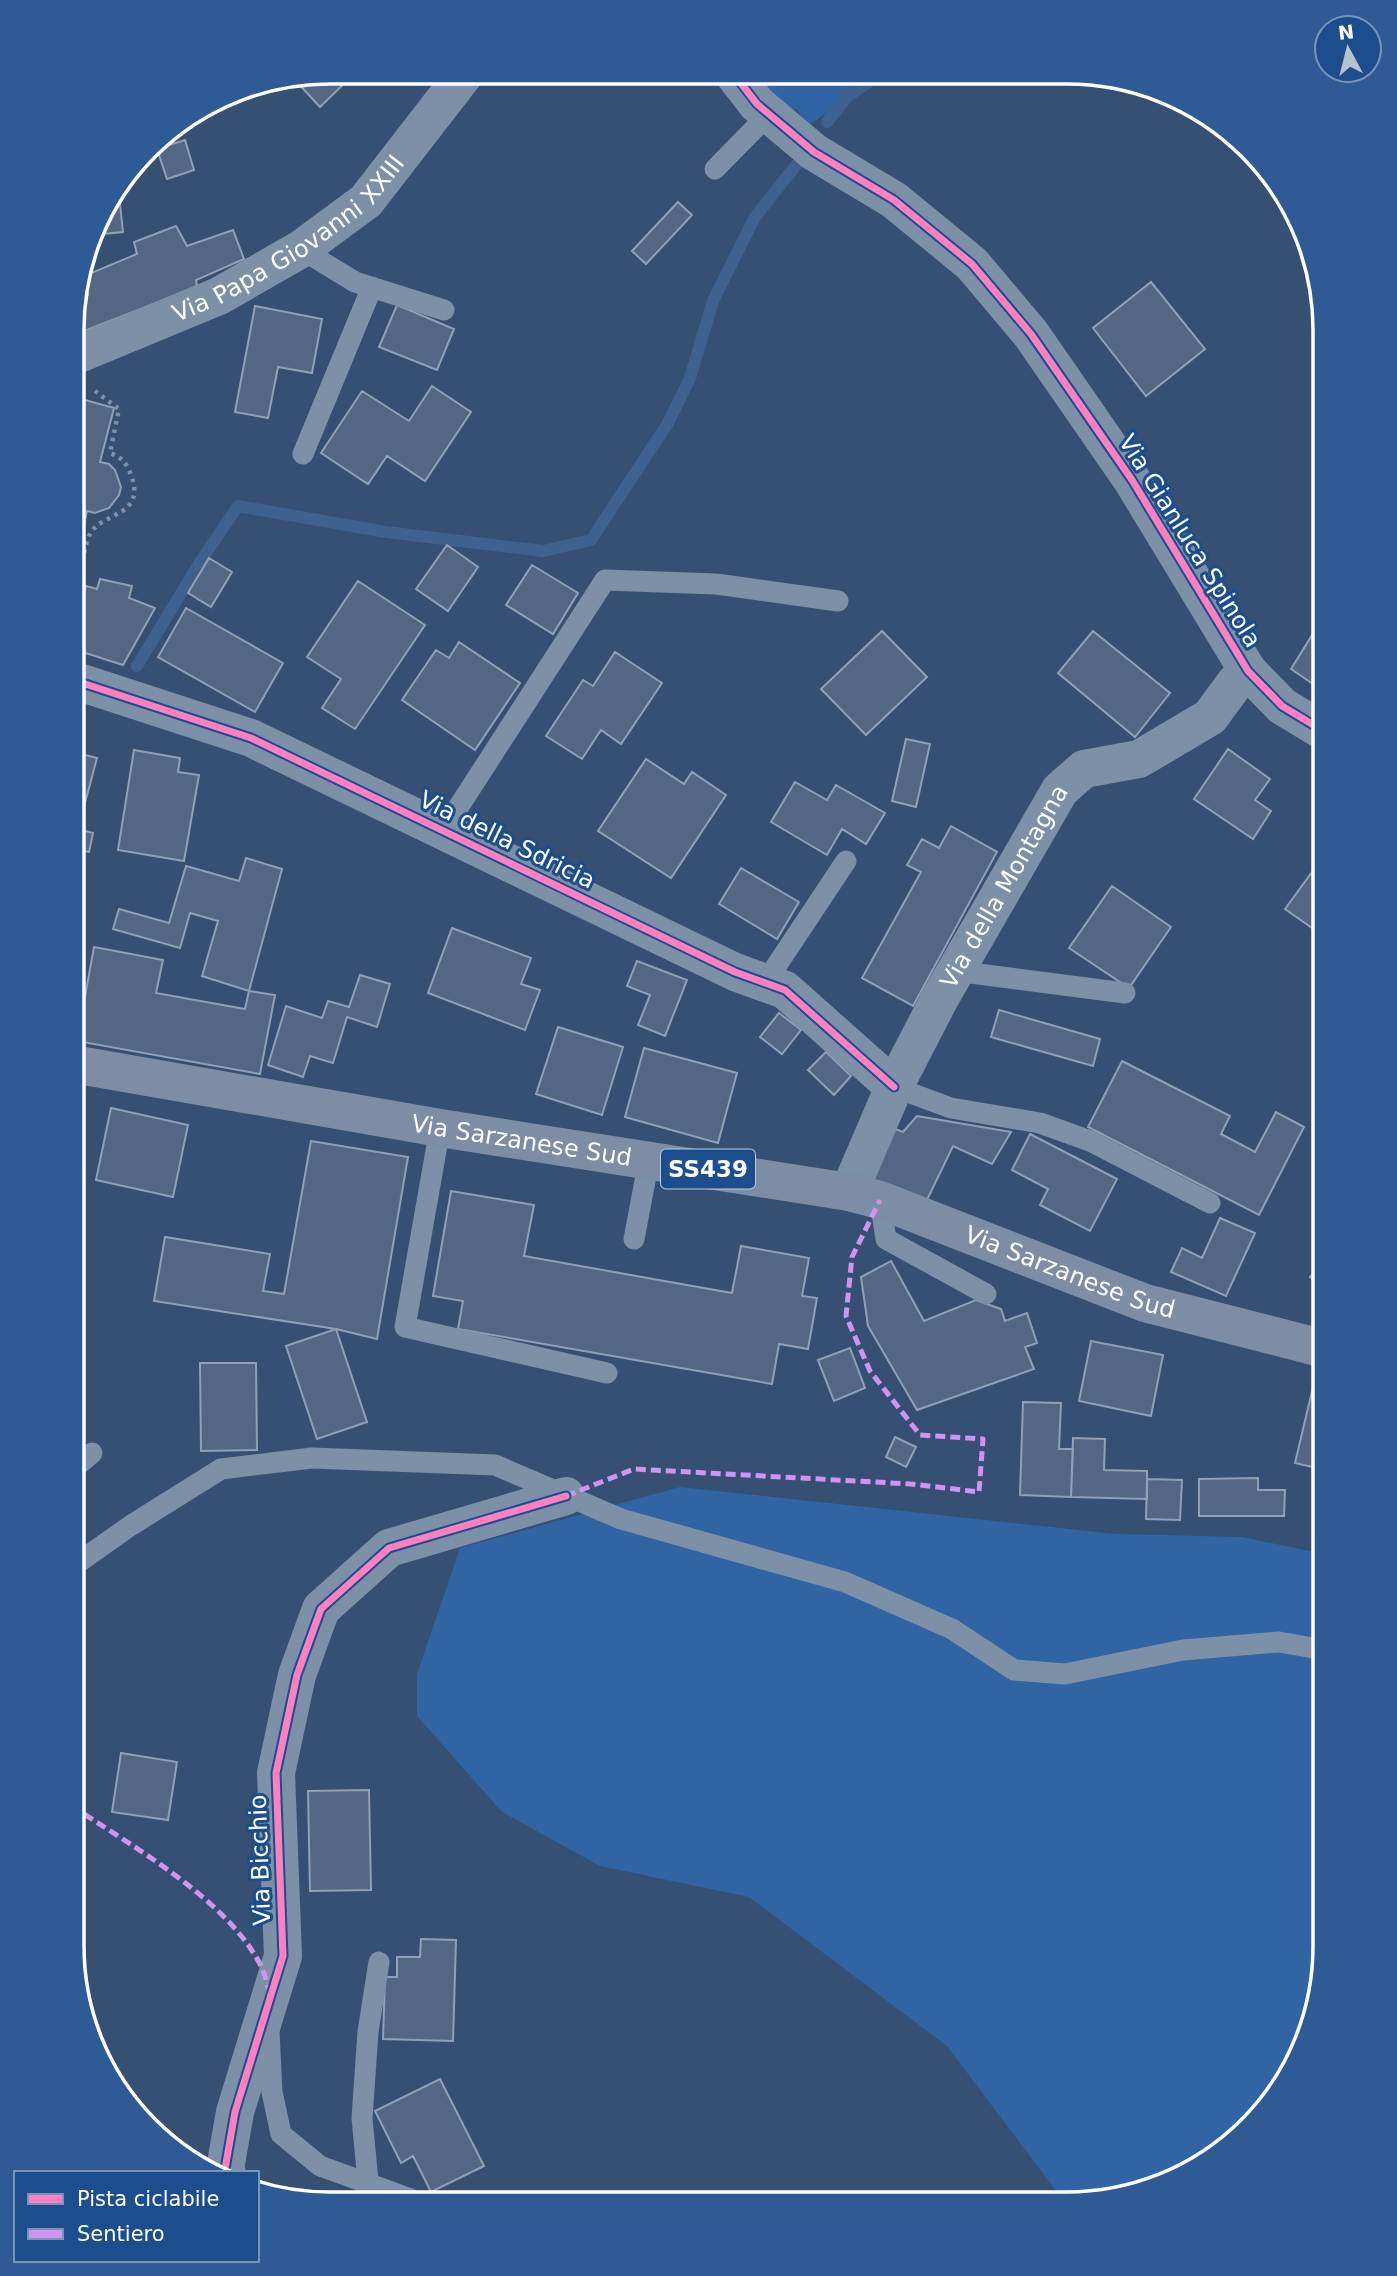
<svg xmlns="http://www.w3.org/2000/svg" width="1397" height="2276" font-family="'DejaVu Sans',sans-serif">
<rect width="100%" height="100%" fill="#355073"/>
<path fill="#3064a3" d="M 755,73 L 887,73 L 807,126 L 797,109 L 786,114 Z
M 680,1487 L 1116,1534 L 1242,1537 L 1325,1554 L 1325,1963 L 1311,2030 L 1272,2103 L 1225,2151 L 1166,2185 L 1066,2204 L 947,2046 L 749,1897 L 600,1866 L 502,1812 L 417,1716 L 417,1674 L 460,1548 Z"/>
<g fill="none" stroke-linecap="round" stroke-linejoin="round">
<path stroke="#3e618e" stroke-width="12" d="M 827,122 L 848,96 L 882,73
M 137,666 L 200,562 L 238,506 L 386,532 L 543,551 L 591,540 L 668,423 L 690,378 L 713,301 L 755,217 L 797,164"/>
</g>
<path fill="#516783" stroke="#90a0b5" stroke-width="2" d="M 330,72 L 356,72 L 320,107 L 294,79 Z
M 185,140 L 194,170 L 167,179 L 157,149 Z
M 678,202 L 692,215 L 646,264 L 632,251 Z
M 120,204 L 123,232 L 92,235 L 99,215 L 106,205 Z
M 176,226 L 187,246 L 233,230 L 244,259 L 196,280 L 197,287 L 74,335 L 74,297 L 88,295 L 84,276 L 137,254 L 134,242 Z
M 1151,282 L 1205,349 L 1146,396 L 1093,328 Z
M 397,305 L 454,329 L 437,370 L 379,347 Z
M 255,306 L 322,319 L 312,373 L 278,367 L 268,418 L 235,412 Z
M 432,386 L 471,412 L 425,481 L 387,456 L 368,484 L 321,453 L 362,391 L 409,421 Z
M 74,397 L 114,408 L 100,462 L 109,464 L 115,470 L 121,487 L 119,495 L 109,508 L 95,513 L 87,511 L 74,570 Z
M 447,545 L 478,567 L 448,611 L 416,589 Z
M 209,558 L 232,572 L 211,607 L 188,593 Z
M 532,565 L 578,593 L 553,634 L 506,605 Z
M 100,579 L 132,586 L 129,598 L 155,608 L 123,665 L 73,649 L 73,638 L 86,586 L 97,589 Z
M 358,581 L 425,625 L 355,729 L 322,708 L 341,679 L 307,657 Z
M 186,608 L 283,663 L 255,712 L 158,657 Z
M 1319,624 L 1325,628 L 1325,692 L 1291,669 Z
M 882,631 L 927,677 L 866,735 L 821,689 Z
M 1093,631 L 1170,693 L 1135,737 L 1058,673 Z
M 459,642 L 520,683 L 475,750 L 402,700 L 436,650 L 449,658 Z
M 615,652 L 662,683 L 621,744 L 601,730 L 582,759 L 546,736 L 583,680 L 593,686 Z
M 906,739 L 930,744 L 916,807 L 892,801 Z
M 1228,749 L 1270,779 L 1255,800 L 1271,811 L 1253,839 L 1194,799 Z
M 134,750 L 180,758 L 178,772 L 199,775 L 184,861 L 118,850 Z
M 73,752 L 97,758 L 78,829 L 93,833 L 89,852 L 73,848 Z
M 646,759 L 684,784 L 692,772 L 726,795 L 671,878 L 598,831 Z
M 795,782 L 827,800 L 836,785 L 885,813 L 866,844 L 842,829 L 827,855 L 771,822 Z
M 951,826 L 997,852 L 913,1006 L 862,978 L 921,872 L 907,865 L 922,839 L 939,848 Z
M 1323,857 L 1325,858 L 1325,937 L 1285,909 Z
M 246,858 L 282,869 L 249,991 L 202,976 L 218,921 L 190,913 L 180,948 L 113,929 L 119,909 L 169,923 L 186,866 L 239,881 Z
M 741,868 L 799,902 L 777,939 L 719,904 Z
M 1112,886 L 1171,927 L 1129,988 L 1069,948 Z
M 452,928 L 531,958 L 521,984 L 540,990 L 525,1030 L 428,993 Z
M 94,947 L 163,960 L 156,993 L 245,1009 L 249,991 L 275,995 L 260,1074 L 77,1041 Z
M 637,961 L 687,980 L 665,1036 L 638,1025 L 650,995 L 627,986 Z
M 360,975 L 390,984 L 377,1027 L 347,1017 L 333,1063 L 310,1056 L 303,1077 L 268,1065 L 286,1006 L 322,1018 L 328,1001 L 349,1007 Z
M 999,1010 L 1100,1039 L 1093,1066 L 991,1037 Z
M 779,1013 L 801,1030 L 782,1054 L 760,1037 Z
M 558,1027 L 623,1047 L 602,1115 L 536,1094 Z
M 644,1048 L 737,1073 L 718,1143 L 625,1117 Z
M 826,1052 L 851,1076 L 834,1095 L 808,1070 Z
M 1122,1061 L 1230,1116 L 1221,1134 L 1255,1152 L 1276,1112 L 1304,1127 L 1259,1215 L 1088,1127 Z
M 111,1108 L 188,1125 L 173,1197 L 96,1180 Z
M 917,1116 L 1011,1132 L 992,1164 L 953,1146 L 926,1202 L 872,1180 L 893,1128 L 903,1132 Z
M 1030,1134 L 1117,1179 L 1090,1231 L 1040,1205 L 1048,1189 L 1012,1170 Z
M 311,1141 L 408,1157 L 377,1339 L 336,1329 L 154,1301 L 165,1237 L 270,1254 L 263,1291 L 284,1294 Z
M 451,1191 L 534,1205 L 524,1256 L 732,1293 L 741,1246 L 809,1258 L 802,1296 L 817,1298 L 808,1349 L 779,1344 L 772,1384 L 458,1329 L 463,1301 L 433,1296 Z
M 1220,1218 L 1255,1233 L 1226,1296 L 1171,1272 L 1182,1248 L 1202,1258 Z
M 1325,1258 L 1325,1289 L 1310,1277 Z
M 891,1261 L 924,1321 L 976,1300 L 1001,1309 L 1005,1321 L 1027,1313 L 1037,1343 L 1025,1347 L 1034,1369 L 917,1410 L 868,1326 L 861,1277 Z
M 336,1329 L 367,1422 L 317,1439 L 286,1346 Z
M 1091,1341 L 1163,1355 L 1151,1416 L 1079,1401 Z
M 850,1348 L 865,1388 L 834,1401 L 818,1360 Z
M 200,1363 L 256,1363 L 257,1450 L 201,1451 Z
M 1313,1387 L 1325,1389 L 1325,1470 L 1295,1463 Z
M 1023,1402 L 1061,1403 L 1059,1449 L 1073,1449 L 1071,1497 L 1020,1495 Z
M 895,1437 L 916,1447 L 906,1467 L 886,1457 Z
M 1073,1438 L 1105,1439 L 1104,1470 L 1147,1471 L 1147,1499 L 1071,1497 Z
M 1258,1478 L 1258,1490 L 1285,1490 L 1284,1516 L 1199,1516 L 1199,1479 Z
M 1147,1479 L 1182,1480 L 1180,1520 L 1146,1519 Z
M 121,1753 L 177,1762 L 168,1820 L 112,1812 Z
M 369,1790 L 371,1890 L 310,1891 L 308,1791 Z
M 421,1939 L 456,1940 L 453,2041 L 383,2039 L 385,1977 L 397,1977 L 397,1957 L 420,1957 Z
M 440,2079 L 484,2166 L 431,2192 L 413,2156 L 401,2163 L 375,2111 Z"/>
<g fill="none" stroke-linecap="round" stroke-linejoin="round">
<path stroke="#7c90a7" stroke-width="4.5" stroke-dasharray="3.5 5" stroke-linecap="butt" d="M 74,603 C 78,585 83,549 90,534 C 101,512 147,517 131,475 C 126,462 122,458 110,453 L 119,409 L 95,391"/>
<path stroke="#7c90a7" stroke-width="21" d="M 715,169 L 769,114
M 301,249 L 355,282 L 444,310
M 303,454 L 372,287
M 443,831 L 605,580 L 716,584 L 838,601
M 955,971 L 1125,993
M 765,983 L 846,861
M 894,1087 L 951,1108 L 1040,1123 L 1090,1141 L 1210,1203
M 440,1128 L 405,1327 L 607,1373
M 880,1200 L 886,1239 L 986,1294
M 634,1239 L 649,1160
M 72,1470 L 92,1453
M 72,1567 L 130,1526 L 221,1469 L 312,1458 L 495,1465 L 621,1519 L 845,1582 L 952,1629 L 1014,1670 L 1065,1674 L 1183,1650 L 1279,1642 L 1325,1650
M 269,2032 L 272,2092 L 281,2134 L 320,2166 L 411,2199
M 368,2181 L 362,2118 L 368,2032 L 379,1962"/>
<g stroke="#7c90a7" stroke-width="38">
<path d="M 733,73 L 757,104 L 814,152 L 894,200 L 972,264 L 1031,334 L 1132,480 L 1248,671 L 1282,706 L 1325,732"/>
<path id="s1" d="M 74,356 L 219,296 L 301,249 L 366,201 L 466,72"/>
<path d="M 73,680 L 251,738 L 735,972 L 785,990 L 894,1087"/>
<path id="s2" d="M 849,1192 L 894,1087 L 940,998 L 1060,790 L 1084,769 L 1139,759 L 1210,717 L 1235,683 L 1248,671"/>
<path d="M 227,2173 L 225,2169 L 235,2112 L 283,1956 L 276,1773 L 297,1675 L 321,1609 L 389,1548 L 566,1496"/>
</g>
<path stroke="#7c8da5" stroke-width="38" id="s3" d="M 73,1064 L 440,1128 L 849,1192 L 880,1200 L 1145,1303 L 1325,1349"/>
<path stroke="#d193ec" stroke-width="5" stroke-dasharray="10 5" stroke-linecap="butt" d="M 566,1496 L 634,1469 L 911,1484 L 979,1492 L 983,1439 L 920,1435 L 870,1371 L 846,1316 L 852,1257 L 880,1200
M 72,1806 C 133,1847 225,1898 260,1964 C 265,1973 267,1984 270,1994"/>
<defs>
<path id="cycleway" d="M 733,73 L 757,104 L 814,152 L 894,200 L 972,264 L 1031,334 L 1132,480 L 1248,671 L 1282,706 L 1325,732
M 73,680 L 251,738 L 735,972 L 785,990 L 894,1087
M 227,2173 L 225,2169 L 235,2112 L 283,1956 L 276,1773 L 297,1675 L 321,1609 L 389,1548 L 566,1496"/>
</defs>
<use href="#cycleway" stroke="#1c4d8c" stroke-width="11"/>
<use href="#cycleway" stroke="#ff80c0" stroke-width="7"/>
</g>
<g text-anchor="middle" dominant-baseline="central" stroke-width="6" stroke-linejoin="round" paint-order="stroke">
<rect fill="#1c4d8c" stroke="#bbcadc" stroke-width="2" x="661" y="1149.5" width="94" height="39" rx="5"/>
<g font-size="23" font-weight="bold" fill="#fff">
<text x="708" y="1169">SS439</text>
</g>
<g font-size="24" fill="#fff" stroke="#1c4d8c">
<text stroke="none"><textPath href="#s1" startOffset="247">Via Papa Giovanni XXIII</textPath></text>
<text transform="translate(1190 541) rotate(58)">Via Gianluca Spinola</text>
<text transform="translate(507 840) rotate(26)">Via della Sdricia</text>
<text stroke="none"><textPath href="#s2" startOffset="343">Via della Montagna</textPath></text>
<text stroke="none"><textPath href="#s3" startOffset="455">Via Sarzanese Sud</textPath></text>
<text stroke="none"><textPath href="#s3" startOffset="1022">Via Sarzanese Sud</textPath></text>
<text transform="translate(260 1860) rotate(-92)">Via Bicchio</text>
</g>
</g>
<path d="M0 0H1397V2276H0ZM330 84H1067A246 246 0 0 1 1313 330V1946A246 246 0 0 1 1067 2192H330A246 246 0 0 1 84 1946V330A246 246 0 0 1 330 84Z" fill="#2e5b95" fill-rule="evenodd"/>
<path fill="none" stroke="#fff" stroke-width="3.5" d="M330 84H1067A246 246 0 0 1 1313 330V1946A246 246 0 0 1 1067 2192H330A246 246 0 0 1 84 1946V330A246 246 0 0 1 330 84Z"/>
<rect x="14" y="2171" width="245" height="91" fill="#1c4d8c" stroke="#7794ba" stroke-width="2"/>
<rect x="28" y="2194" width="35" height="10" fill="#ff80c0" stroke="#7794ba" stroke-width="2"/>
<text x="77" y="2206" font-size="21" fill="#ffffff">Pista ciclabile</text>
<rect x="28" y="2229" width="35" height="10" fill="#d193ec" stroke="#7794ba" stroke-width="2"/>
<text x="77" y="2241" font-size="21" fill="#ffffff">Sentiero</text>
<g transform="translate(1348 49) rotate(353)"><circle r="33" fill="#1c4d8c" stroke="#7794ba" stroke-width="2"/>
<path d="M0-5L12 26L0 18L-12 26Z" fill="#b8c2ce"/>
<text y="-10" font-size="19" font-weight="bold" text-anchor="middle" fill="#ffffff">N</text>
</g>
</svg>
